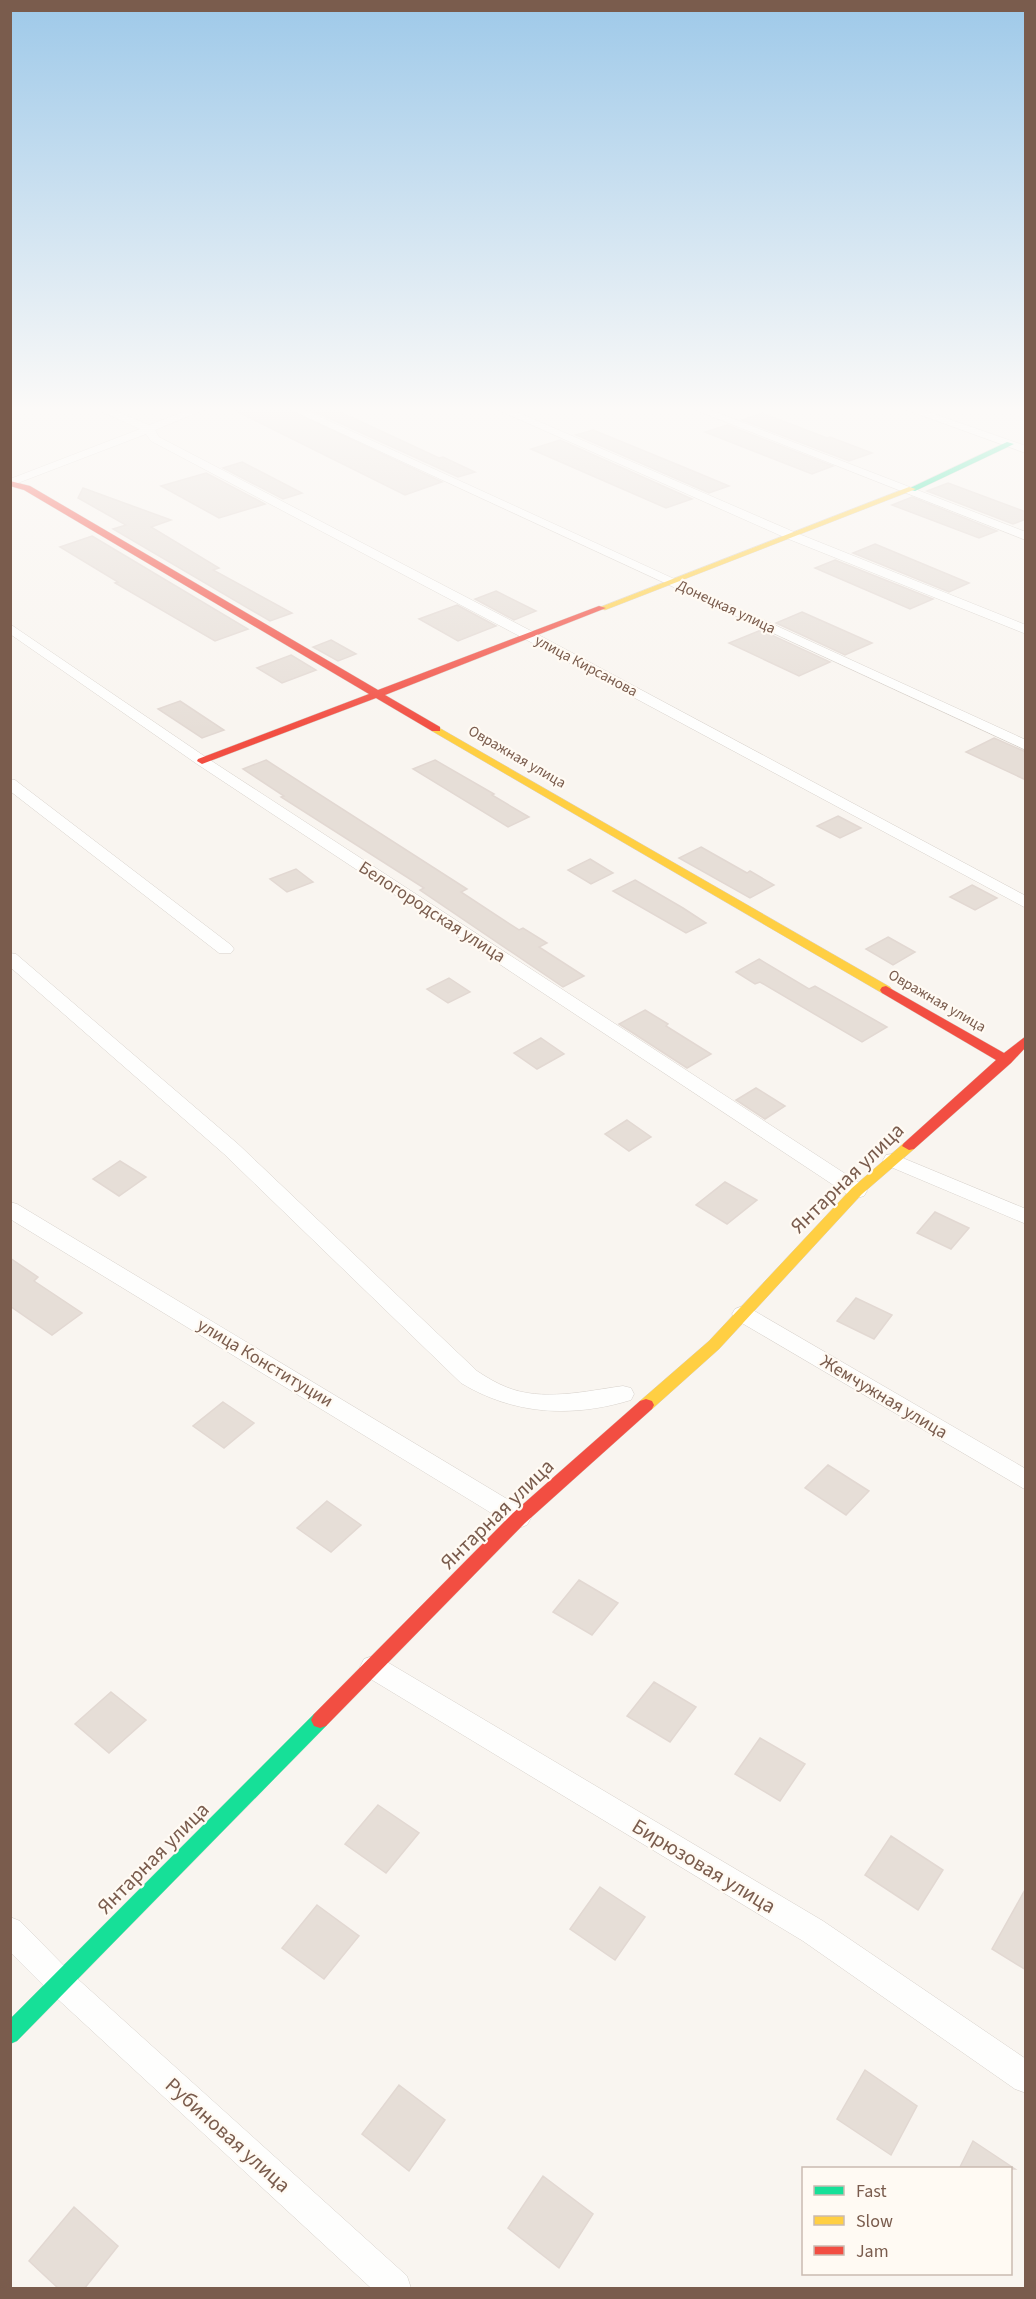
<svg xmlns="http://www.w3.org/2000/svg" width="1036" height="2299" font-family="'Source Sans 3',sans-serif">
<rect width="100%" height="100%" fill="#f9f5f0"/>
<path fill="#e6ded7" stroke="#e2d8d2" stroke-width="1.5" d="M 232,409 L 287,409 L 442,482 L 405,495 Z
M 309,409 L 334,409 L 439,458 L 443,457 L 475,472 L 458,477 Z
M 762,413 L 827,438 L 830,437 L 872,453 L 849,461 L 742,420 Z
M 727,425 L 833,466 L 812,474 L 705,432 Z
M 593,430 L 681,466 L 729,486 L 709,493 L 576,435 Z
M 560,440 L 692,499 L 666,508 L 531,449 Z
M 242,462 L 302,493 L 283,499 L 223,468 Z
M 206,473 L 265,504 L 219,518 L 161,486 Z
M 948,483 L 1026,512 L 1026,519 L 1013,524 L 927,491 Z
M 83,488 L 171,520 L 151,527 L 219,568 L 213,570 L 292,613 L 270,621 L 113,529 L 126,525 L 78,498 Z
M 912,497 L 997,531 L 979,538 L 892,505 Z
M 92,536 L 248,629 L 215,641 L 115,583 L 118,582 L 60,547 Z
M 875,544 L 969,583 L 949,592 L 853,553 Z
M 835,560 L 933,599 L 910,609 L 815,568 Z
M 496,591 L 536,611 L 514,620 L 475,599 Z
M 457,605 L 496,626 L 458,641 L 419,619 Z
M 802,612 L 872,643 L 845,655 L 776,623 Z
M 761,630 L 830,662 L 799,676 L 729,643 Z
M 331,640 L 356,654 L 338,661 L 313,647 Z
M 291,655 L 316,670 L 282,683 L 257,668 Z
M 180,701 L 224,730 L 202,738 L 158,709 Z
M 994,738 L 1026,752 L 1026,780 L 966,752 Z
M 266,760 L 467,889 L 461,892 L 519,930 L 523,928 L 547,943 L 539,947 L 584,976 L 563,987 L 420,890 L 424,888 L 281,797 L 284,796 L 243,769 Z
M 435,760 L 494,794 L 492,795 L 529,817 L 508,827 L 413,769 Z
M 838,816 L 861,828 L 840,838 L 817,826 Z
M 701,847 L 747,873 L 750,871 L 774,885 L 750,898 L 679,858 Z
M 590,859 L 613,873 L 591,884 L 568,870 Z
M 296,869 L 313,882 L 287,892 L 270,879 Z
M 635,880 L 683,908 L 706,923 L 686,933 L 613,891 Z
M 972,885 L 997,898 L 975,910 L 950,897 Z
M 888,937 L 915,952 L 893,965 L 866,949 Z
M 759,959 L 809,989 L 815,986 L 887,1027 L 862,1042 L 760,982 L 755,984 L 736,972 Z
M 449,978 L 470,992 L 448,1003 L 427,989 Z
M 645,1010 L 668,1024 L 666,1026 L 711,1054 L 687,1068 L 619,1024 Z
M 541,1038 L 564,1054 L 537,1069 L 514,1053 Z
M 756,1088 L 785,1106 L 765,1119 L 736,1100 Z
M 627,1120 L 651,1137 L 629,1151 L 605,1134 Z
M 120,1161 L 146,1177 L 119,1196 L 93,1179 Z
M 725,1182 L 757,1200 L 727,1224 L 696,1205 Z
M 935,1212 L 969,1228 L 951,1249 L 917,1233 Z
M 10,1258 L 38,1277 L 34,1281 L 82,1313 L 52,1335 L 10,1306 Z
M 856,1298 L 892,1315 L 874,1339 L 837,1321 Z
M 223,1402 L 254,1423 L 224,1448 L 193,1426 Z
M 828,1465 L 869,1491 L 846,1515 L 805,1488 Z
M 327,1501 L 361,1525 L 331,1552 L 297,1528 Z
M 579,1580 L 618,1603 L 592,1635 L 553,1612 Z
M 654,1682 L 696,1707 L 670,1742 L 627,1716 Z
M 111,1692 L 146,1720 L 109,1753 L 75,1724 Z
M 760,1738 L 805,1764 L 780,1801 L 735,1774 Z
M 378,1805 L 419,1833 L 386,1873 L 345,1844 Z
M 891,1836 L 943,1870 L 918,1910 L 865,1875 Z
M 600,1887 L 645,1917 L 615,1960 L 570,1929 Z
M 1026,1888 L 1026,1970 L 992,1949 Z
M 317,1905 L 359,1936 L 324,1979 L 282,1948 Z
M 865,2070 L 917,2106 L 891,2155 L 837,2119 Z
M 399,2085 L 445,2120 L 409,2171 L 362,2134 Z
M 973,2141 L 1015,2169 L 959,2169 Z
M 543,2176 L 593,2214 L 559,2268 L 508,2228 Z
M 74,2207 L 118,2246 L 84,2289 L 59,2289 L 29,2261 Z"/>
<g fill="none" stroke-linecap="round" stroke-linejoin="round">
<defs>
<path id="street" d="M 96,409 L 111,409 L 149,425 L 191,409 L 206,409 L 155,430 L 159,437 L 535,633 L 1026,896 L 1026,908 L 525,639 L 151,441 L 146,434 L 10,486 L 10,479 L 140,429 Z
M 289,409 L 303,409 L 1026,740 L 1026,750 Z
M 496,409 L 510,409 L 794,532 L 1026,625 L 1026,634 L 786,538 Z
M 693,409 L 708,409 L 1026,532 L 1026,540 Z
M 904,409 L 920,409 L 1026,446 L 1026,453 Z
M 10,624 L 207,758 L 864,1186 L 867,1191 L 864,1196 L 857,1198 L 850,1196 L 197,764 L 10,634 Z
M 10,779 L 15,780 L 231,945 L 234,949 L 231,953 L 219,953 L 10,791 Z
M 10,953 L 16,954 L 238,1144 L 477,1371 C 486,1377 496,1383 506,1387 C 542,1402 586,1391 623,1386 L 631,1388 L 634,1394 L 631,1400 C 572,1418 514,1415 461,1383 L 224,1154 L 10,967 Z
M 893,1154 L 1026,1209 L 1026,1224 L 886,1165 L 883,1160 L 886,1155 Z
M 10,1202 L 17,1204 L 527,1511 L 531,1518 L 527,1525 L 519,1528 L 511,1525 L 10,1219 Z
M 743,1306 L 751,1309 L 1026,1469 L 1026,1490 L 735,1319 L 732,1314 L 735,1309 Z
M 373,1656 L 382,1659 L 823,1921 L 1026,2059 L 1026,2093 L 1015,2089 L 803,1941 L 364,1675 L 360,1667 L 364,1659 Z
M 10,1917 L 20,1921 L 70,1972 L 407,2276 L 411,2288 L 371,2288 L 50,1992 L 10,1952 Z"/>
<path id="fast" d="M 1007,442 L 1014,444 L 915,491 L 908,489 Z
M 320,1712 L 326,1714 L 329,1720 L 326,1726 L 17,2041 L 10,2044 L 10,2019 L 314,1714 Z"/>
<path id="slow" d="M 909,487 L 916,489 L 605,610 L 598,608 Z
M 436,726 L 890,987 L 892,990 L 890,993 L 882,993 L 432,731 L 431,729 Z
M 909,1142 L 916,1146 L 914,1149 L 862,1194 L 719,1349 L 652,1409 L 646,1411 L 640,1409 L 638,1405 L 640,1401 L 709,1341 L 852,1188 L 904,1143 Z"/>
<path id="jam" d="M 10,481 L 30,486 L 378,690 L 599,606 L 606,608 L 385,695 L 440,727 L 440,731 L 432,731 L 376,698 L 202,764 L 197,761 L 198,759 L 369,694 L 24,490 L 10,486 Z
M 886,986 L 1004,1053 L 1026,1036 L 1026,1047 L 1011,1063 L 914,1149 L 909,1150 L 902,1146 L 904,1143 L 996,1060 L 882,993 L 880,990 L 882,987 Z
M 646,1399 L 652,1401 L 654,1405 L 652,1409 L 525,1523 L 326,1726 L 320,1728 L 314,1726 L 311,1720 L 314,1714 L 513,1513 L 640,1401 Z"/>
</defs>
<use href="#street" stroke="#d7d1cb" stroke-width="1"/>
<use href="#fast" stroke="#d9d2cb" stroke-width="1"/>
<use href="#slow" stroke="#d9d2cb" stroke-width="1"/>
<use href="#jam" stroke="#d9d2cb" stroke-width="1"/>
<use href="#street" fill="#fefefd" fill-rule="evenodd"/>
<use href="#fast" fill="#16e098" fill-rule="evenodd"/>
<use href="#slow" fill="#ffcf43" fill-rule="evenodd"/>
<use href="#jam" fill="#f24e42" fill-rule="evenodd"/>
</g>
<linearGradient id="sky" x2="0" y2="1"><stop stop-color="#9ec9e9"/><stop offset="0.56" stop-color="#fcfaf8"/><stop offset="1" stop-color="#fcfaf8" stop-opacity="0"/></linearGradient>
<rect width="1036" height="731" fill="url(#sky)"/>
<g text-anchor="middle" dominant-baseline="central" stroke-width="4.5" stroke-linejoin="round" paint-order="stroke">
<g font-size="15" fill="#7a5c4d" stroke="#fffaf3">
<text transform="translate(726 607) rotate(25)">Донецкая улица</text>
<text transform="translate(586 666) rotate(28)">улица Кирсанова</text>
<text transform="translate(517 757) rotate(30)">Овражная улица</text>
<text transform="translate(937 1001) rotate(30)">Овражная улица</text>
</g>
<g font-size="18" fill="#7a5c4d" stroke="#fffaf3">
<text transform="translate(432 912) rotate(33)">Белогородская улица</text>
<text transform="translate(265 1363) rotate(31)">улица Конституции</text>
<text transform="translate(884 1397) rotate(31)">Жемчужная улица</text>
</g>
<g font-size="21" fill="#7a5c4d" stroke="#fffaf3">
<text transform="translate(847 1178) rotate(-44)">Янтарная улица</text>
<text transform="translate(497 1514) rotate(-44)">Янтарная улица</text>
<text transform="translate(153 1858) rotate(-45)">Янтарная улица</text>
<text transform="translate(704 1866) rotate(31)">Бирюзовая улица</text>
<text transform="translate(228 2135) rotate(42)">Рубиновая улица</text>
</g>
</g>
<rect width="1036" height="2299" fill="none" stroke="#7a5c4d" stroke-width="24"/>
<rect x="802" y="2167" width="210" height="108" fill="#fffaf3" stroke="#cabbb1" stroke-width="1.5"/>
<rect x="814" y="2186" width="30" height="9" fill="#16e098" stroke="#cabbb1" stroke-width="1.5"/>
<text x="856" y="2197" font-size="18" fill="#7a5c4d">Fast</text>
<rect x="814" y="2216" width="30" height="9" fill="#ffcf43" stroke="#cabbb1" stroke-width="1.5"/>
<text x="856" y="2227" font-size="18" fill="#7a5c4d">Slow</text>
<rect x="814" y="2246" width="30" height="9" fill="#f24e42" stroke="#cabbb1" stroke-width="1.5"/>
<text x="856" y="2257" font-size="18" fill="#7a5c4d">Jam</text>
</svg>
